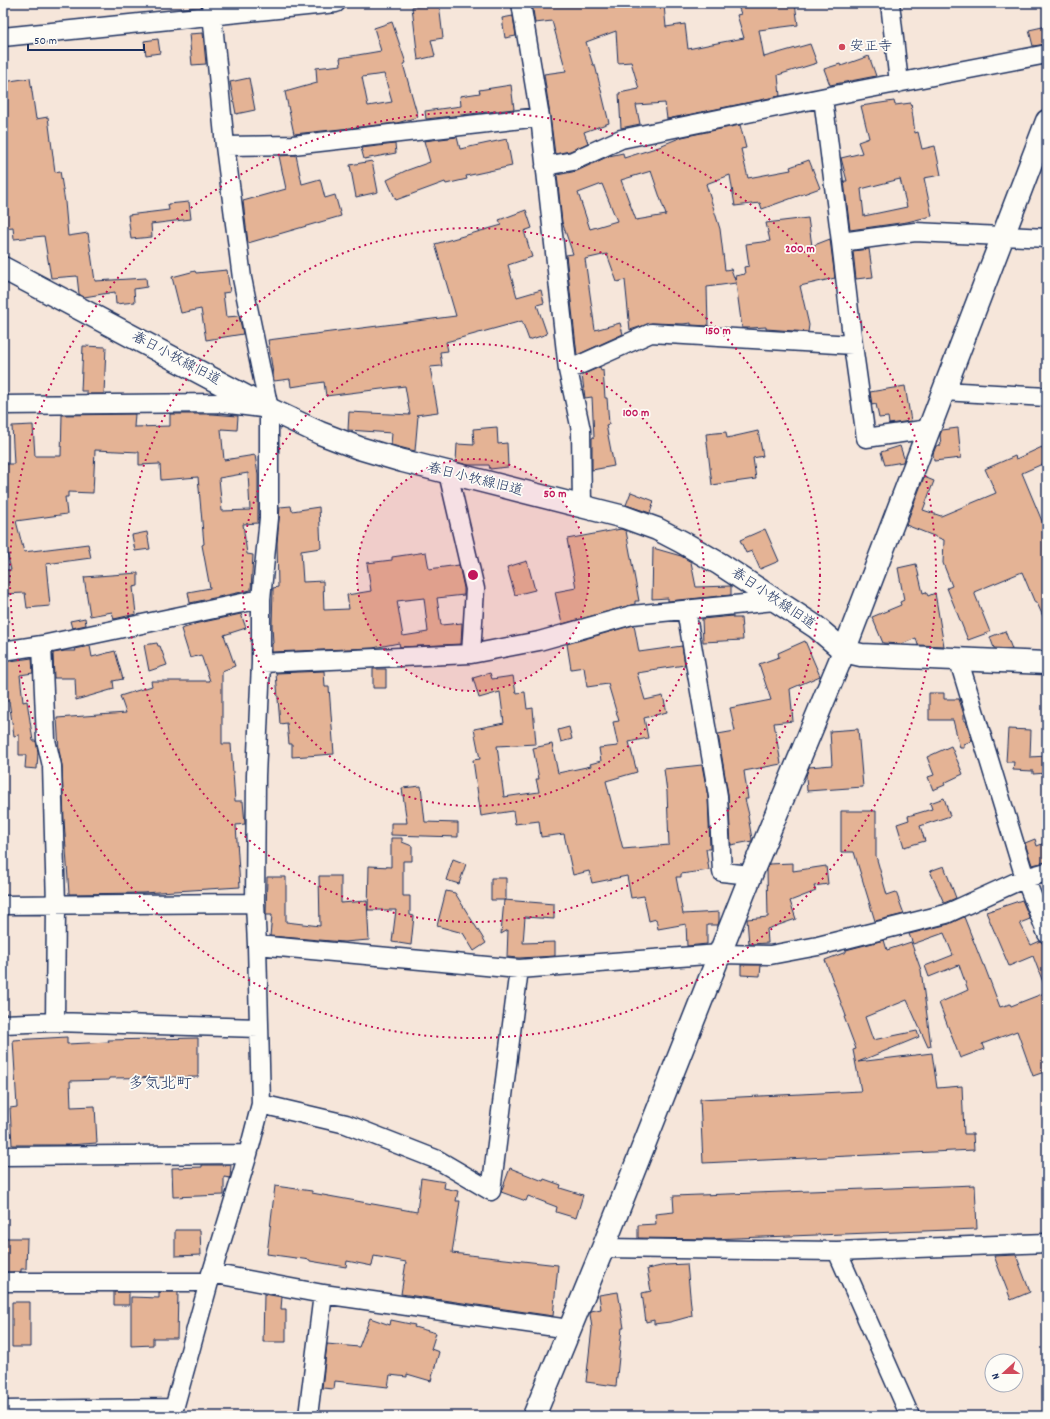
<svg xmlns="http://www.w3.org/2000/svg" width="1050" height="1419" font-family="Dekko,'Klee One',sans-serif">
<rect width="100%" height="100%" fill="#f6e6da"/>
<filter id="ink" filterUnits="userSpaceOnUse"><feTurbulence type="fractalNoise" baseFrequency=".025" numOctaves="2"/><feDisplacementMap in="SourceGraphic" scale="8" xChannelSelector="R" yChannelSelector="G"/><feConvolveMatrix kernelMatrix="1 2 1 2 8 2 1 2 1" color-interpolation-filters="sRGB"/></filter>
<g filter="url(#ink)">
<path fill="#e4b395" stroke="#1b2f5e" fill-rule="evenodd" d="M 532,3 L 636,3 L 636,8 L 664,5 L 666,27 L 685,24 L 688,49 L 712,44 L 744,38 L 737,15 L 741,14 L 737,3 L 795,3 L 798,25 L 759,30 L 764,57 L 810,44 L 817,63 L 778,75 L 780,96 L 667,119 L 665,103 L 636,105 L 640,124 L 621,128 L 619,93 L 639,89 L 631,62 L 618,63 L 616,31 L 586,42 L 593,65 L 595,65 L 609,123 L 584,132 L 588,143 L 570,151 L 555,154 L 550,116 L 544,74 L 566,71 L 552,21 L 535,23 Z
M 439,4 L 443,38 L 431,40 L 435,56 L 418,60 L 412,7 Z
M 513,16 L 516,36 L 505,38 L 502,18 Z
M 392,22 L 406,63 L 403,64 L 418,117 L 397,123 L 294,134 L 285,92 L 317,83 L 316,68 L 341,65 L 340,58 L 381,51 L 374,28 ZM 384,74 L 392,102 L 368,106 L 362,77 Z
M 1047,26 L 1047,44 L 1033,46 L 1029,30 Z
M 203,33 L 206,64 L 192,65 L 189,34 Z
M 158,39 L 160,53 L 146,55 L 144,41 Z
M 869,56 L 876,76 L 830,85 L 824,69 L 840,64 L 841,66 Z
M 30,78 L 36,119 L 48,117 L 55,172 L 60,171 L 65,202 L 68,236 L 88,233 L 95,281 L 146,278 L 147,287 L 134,289 L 135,302 L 116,304 L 115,292 L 84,297 L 79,294 L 77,276 L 51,278 L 44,236 L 14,239 L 13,227 L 3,228 L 3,82 Z
M 249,78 L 255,110 L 236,114 L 230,82 Z
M 511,85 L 514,109 L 426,119 L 425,111 L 461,106 L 460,96 L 480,93 L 479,90 Z
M 894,101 L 895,105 L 911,103 L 915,133 L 918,132 L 922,149 L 935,146 L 941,175 L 924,178 L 932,216 L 907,222 L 850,230 L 844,181 L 847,181 L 841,158 L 862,153 L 858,142 L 869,138 L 861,106 ZM 900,179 L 907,207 L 864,216 L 861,189 Z
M 740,125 L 746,148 L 741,149 L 748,178 L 791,170 L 790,167 L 809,160 L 820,188 L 762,209 L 760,203 L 735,206 L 730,175 L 706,184 L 720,229 L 725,270 L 731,269 L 736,283 L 707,287 L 708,326 L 691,325 L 691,323 L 683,324 L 652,323 L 630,330 L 625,280 L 617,282 L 607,254 L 585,259 L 595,330 L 620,323 L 623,334 L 577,355 L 566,255 L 573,254 L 562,222 L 557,175 L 577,171 L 609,156 L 623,153 L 624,158 L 662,146 L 662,145 L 682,137 ZM 651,171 L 666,215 L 636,220 L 621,180 ZM 602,184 L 617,221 L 590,229 L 578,193 Z
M 457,137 L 460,149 L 507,139 L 512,166 L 466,176 L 467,179 L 446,184 L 445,182 L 396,200 L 387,180 L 405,171 L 430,162 L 424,141 Z
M 395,144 L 396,153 L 364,159 L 361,148 Z
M 296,155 L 302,184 L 320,179 L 325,198 L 335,195 L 341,216 L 248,243 L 243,201 L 286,189 L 279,156 Z
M 372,161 L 378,192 L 356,197 L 350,165 Z
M 189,202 L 191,219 L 151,224 L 152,237 L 131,239 L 128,215 L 169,210 L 168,204 Z
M 526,210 L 532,228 L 524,231 L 532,257 L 508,265 L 517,297 L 541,290 L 544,303 L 537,305 L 547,334 L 529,340 L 522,321 L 446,342 L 448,351 L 440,352 L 442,366 L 430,367 L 438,412 L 416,415 L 418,416 L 415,451 L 391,445 L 392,433 L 348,430 L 349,412 L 410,415 L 405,386 L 326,396 L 324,382 L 291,387 L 290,379 L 274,381 L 268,340 L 456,316 L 435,244 L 502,225 L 499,220 Z
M 808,218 L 812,246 L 830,239 L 835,278 L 800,286 L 809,325 L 808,332 L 766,329 L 766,327 L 751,328 L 742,328 L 735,276 L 745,274 L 744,267 L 749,266 L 746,244 L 770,241 L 766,223 Z
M 869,249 L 873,277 L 856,279 L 853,251 Z
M 227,270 L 230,292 L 223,293 L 226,317 L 239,316 L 243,334 L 206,340 L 201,309 L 181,313 L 172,277 L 195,271 L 196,273 Z
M 83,346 L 106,347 L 104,394 L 87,394 L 87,391 L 81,391 Z
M 600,367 L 601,371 L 603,370 L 605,398 L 607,398 L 609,424 L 606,425 L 614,466 L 592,470 L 592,438 L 594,437 L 592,397 L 585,398 L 582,375 Z
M 905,386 L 911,421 L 889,424 L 888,417 L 879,418 L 876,404 L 872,405 L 870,392 Z
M 135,414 L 134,427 L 170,426 L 170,414 L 212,414 L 238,416 L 237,430 L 221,429 L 224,460 L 255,455 L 258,475 L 258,523 L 243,524 L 247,554 L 253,555 L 251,590 L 190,603 L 188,592 L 210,588 L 202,545 L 204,544 L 198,477 L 161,480 L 160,464 L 139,465 L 139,452 L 95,450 L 93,493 L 68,492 L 68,497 L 65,497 L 67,514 L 16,521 L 24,552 L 88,544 L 91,558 L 46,564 L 50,606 L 27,608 L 25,593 L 3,594 L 3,570 L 11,570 L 3,536 L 3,517 L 6,517 L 3,503 L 3,464 L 14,464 L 12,426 L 33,425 L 35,456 L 61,456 L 62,415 ZM 248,473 L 250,510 L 222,511 L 219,478 Z
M 497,427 L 498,444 L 507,443 L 508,467 L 490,469 L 489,465 L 469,465 L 456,462 L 457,444 L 474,445 L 473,429 Z
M 958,428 L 961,458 L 934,461 L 933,454 L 936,446 L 941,445 L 940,435 L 942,430 Z
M 758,431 L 763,456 L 753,458 L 756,479 L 712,485 L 706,434 L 726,432 L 727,438 Z
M 900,446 L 904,458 L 903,462 L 885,465 L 881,452 Z
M 1042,447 L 1047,458 L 1047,462 L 1022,473 L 1047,533 L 1047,625 L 1037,603 L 1035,603 L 1022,572 L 974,592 L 990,632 L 968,640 L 947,588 L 952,586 L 943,563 L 944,540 L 906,525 L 924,477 L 934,481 L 923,510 L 941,516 L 996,493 L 985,469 L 1015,456 L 1016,459 Z
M 631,492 L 654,501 L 650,513 L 626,505 Z
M 291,506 L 292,511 L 319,507 L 321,548 L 301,551 L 303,582 L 323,581 L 324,610 L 349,609 L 347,595 L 371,591 L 367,563 L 392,560 L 392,557 L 426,552 L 429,569 L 459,565 L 464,588 L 464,595 L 437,598 L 441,625 L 462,623 L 461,644 L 400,647 L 399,643 L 373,648 L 272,652 L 272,644 L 273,643 L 272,626 L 273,588 L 278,587 L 277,543 L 280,507 ZM 424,598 L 428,632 L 403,636 L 397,601 Z
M 621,529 L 626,531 L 639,601 L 635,601 L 635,604 L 562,624 L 555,592 L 576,588 L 567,539 Z
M 765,529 L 779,561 L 760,569 L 752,551 L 746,553 L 740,540 Z
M 147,532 L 150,549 L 135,551 L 132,535 Z
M 653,548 L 681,556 L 691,562 L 696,587 L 731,586 L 731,595 L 668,601 L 668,598 L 652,599 Z
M 527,561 L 535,590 L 515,595 L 507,567 Z
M 916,564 L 923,593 L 926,592 L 928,596 L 935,593 L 944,646 L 918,645 L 916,638 L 902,644 L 883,643 L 872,617 L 901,605 L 900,602 L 904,600 L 898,568 Z
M 138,573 L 138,586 L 133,587 L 136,614 L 114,619 L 112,612 L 90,616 L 84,577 Z
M 241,614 L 246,628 L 224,635 L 235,666 L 222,671 L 222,744 L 231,744 L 235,801 L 243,801 L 245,824 L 236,825 L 240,887 L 143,893 L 69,894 L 64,820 L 62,766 L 59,750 L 57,718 L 126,713 L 120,696 L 152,686 L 151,681 L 210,681 L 201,655 L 190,658 L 181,629 L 194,625 L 194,624 Z
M 733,616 L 733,618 L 741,618 L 743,640 L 703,642 L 702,619 Z
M 85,618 L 86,625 L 72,628 L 70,621 Z
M 634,625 L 639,652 L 682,646 L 685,665 L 650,670 L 650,671 L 637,673 L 645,700 L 663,696 L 667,712 L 644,718 L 648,738 L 629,742 L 637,772 L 606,781 L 623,849 L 669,845 L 667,792 L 664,769 L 702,765 L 708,797 L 710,849 L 706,849 L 709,870 L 681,874 L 681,877 L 676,877 L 683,914 L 719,912 L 719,921 L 718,925 L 707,925 L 707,944 L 687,946 L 686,924 L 658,929 L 656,919 L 649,921 L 644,896 L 631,898 L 627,876 L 592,883 L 589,871 L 573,875 L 564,834 L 541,837 L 539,821 L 515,824 L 513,811 L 481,816 L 473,760 L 480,759 L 474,729 L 504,723 L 500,692 L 479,698 L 473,678 L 490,673 L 492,679 L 513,676 L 516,693 L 525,692 L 527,709 L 533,708 L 536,744 L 497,746 L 504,797 L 539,792 L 536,779 L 539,779 L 533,748 L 552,744 L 558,773 L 591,766 L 590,764 L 601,761 L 599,748 L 618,746 L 613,722 L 619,721 L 608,684 L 587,687 L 584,667 L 571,669 L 567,644 Z
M 1005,631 L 1012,649 L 994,648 L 990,637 Z
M 805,641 L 820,676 L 790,689 L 793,721 L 774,723 L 781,764 L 744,771 L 748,799 L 745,799 L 749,815 L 748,816 L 752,839 L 752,841 L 731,845 L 728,794 L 718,734 L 735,731 L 730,708 L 771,700 L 759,664 L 779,657 L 778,653 Z
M 157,643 L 158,646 L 160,646 L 167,665 L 149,671 L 144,645 Z
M 90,646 L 92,657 L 115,651 L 123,679 L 113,681 L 114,689 L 76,700 L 75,678 L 54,678 L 53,653 L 65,651 L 76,651 L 75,649 Z
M 32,658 L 33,673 L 20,675 L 23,702 L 27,701 L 33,741 L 36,741 L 38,752 L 37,769 L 25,768 L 26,755 L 19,755 L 19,735 L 14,736 L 9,701 L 6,701 L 3,674 L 3,662 Z
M 373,669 L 386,669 L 386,688 L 373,688 Z
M 324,671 L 325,687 L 329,687 L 334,754 L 292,757 L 292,744 L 289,744 L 287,723 L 280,724 L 276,673 Z
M 929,693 L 944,693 L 944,699 L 959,699 L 964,715 L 964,721 L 966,721 L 972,741 L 964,744 L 964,748 L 960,748 L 953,720 L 929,720 Z
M 569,727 L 572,739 L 561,742 L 558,730 Z
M 858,729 L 863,787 L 807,791 L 806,776 L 809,767 L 832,765 L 830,731 Z
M 1008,729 L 1031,730 L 1030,757 L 1047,756 L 1047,773 L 1033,774 L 1033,771 L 1013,770 L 1014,762 L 1006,762 Z
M 951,746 L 963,774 L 944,783 L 945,785 L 933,790 L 928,777 L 934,775 L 927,757 Z
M 421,786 L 425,822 L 458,823 L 458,837 L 391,835 L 391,823 L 407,823 L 402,788 Z
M 944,798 L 950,816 L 920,826 L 925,841 L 904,847 L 897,824 L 909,820 L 908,816 L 932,809 L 930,803 Z
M 841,811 L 876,811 L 876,856 L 887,895 L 896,892 L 904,914 L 875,921 L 854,852 L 841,852 Z
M 391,838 L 402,838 L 402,842 L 412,846 L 412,861 L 403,861 L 403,896 L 410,896 L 410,915 L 414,916 L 411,945 L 392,942 L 396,910 L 368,910 L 369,866 L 391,867 Z
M 1035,839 L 1037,846 L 1047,842 L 1047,862 L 1032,865 L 1025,843 Z
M 453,859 L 466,864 L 459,884 L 446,880 Z
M 793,863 L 793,871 L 826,866 L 828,884 L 814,886 L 816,891 L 790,901 L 796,919 L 767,929 L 768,943 L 749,944 L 747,919 L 768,917 L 767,870 L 769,864 Z
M 944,866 L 956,898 L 944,903 L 930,871 Z
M 319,876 L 341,876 L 341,903 L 367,901 L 369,940 L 344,942 L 270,936 L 272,915 L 266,915 L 267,877 L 286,877 L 286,922 L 320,926 Z
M 491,878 L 506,878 L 506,900 L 491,900 Z
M 446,891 L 455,893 L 486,943 L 474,951 L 463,933 L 437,926 Z
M 1047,891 L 1047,905 L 1042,893 Z
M 504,900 L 554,904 L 554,919 L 525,917 L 523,943 L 555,942 L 555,956 L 519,958 L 507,957 L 508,930 L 501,934 Z
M 1022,900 L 1030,919 L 1020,923 L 1031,945 L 1040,941 L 1047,944 L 1047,990 L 1046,990 L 1033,956 L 1009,966 L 986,912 Z
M 964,917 L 983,965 L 984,965 L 1000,1007 L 1010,1004 L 1011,1006 L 1047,992 L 1047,1071 L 1033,1076 L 1017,1031 L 982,1044 L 984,1049 L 960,1058 L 939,1003 L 968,990 L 959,965 L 929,977 L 925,966 L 953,955 L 944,933 L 913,944 L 909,934 L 949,924 Z
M 884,940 L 887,950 L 911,942 L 921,970 L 931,1046 L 928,1047 L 907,1000 L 865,1017 L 873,1040 L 917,1031 L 919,1037 L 858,1062 L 932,1053 L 937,1088 L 962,1086 L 964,1134 L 973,1134 L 974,1150 L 703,1163 L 700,1099 L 861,1091 L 853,1050 L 856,1049 L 844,1017 L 846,1016 L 825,960 L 846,952 L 846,950 Z
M 741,965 L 761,965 L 760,976 L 741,975 Z
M 67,1037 L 67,1044 L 109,1042 L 108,1040 L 198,1038 L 198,1077 L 109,1078 L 109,1080 L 70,1081 L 71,1107 L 95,1106 L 97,1143 L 68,1145 L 12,1145 L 10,1108 L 17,1107 L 13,1040 Z
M 202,1165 L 231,1165 L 230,1178 L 224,1177 L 224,1195 L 173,1197 L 172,1168 L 202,1167 Z
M 510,1168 L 543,1181 L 544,1179 L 561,1185 L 560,1188 L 583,1195 L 576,1218 L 556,1212 L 557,1207 L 528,1196 L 526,1201 L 501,1192 Z
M 421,1178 L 445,1182 L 444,1188 L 458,1191 L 456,1201 L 460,1201 L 452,1253 L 558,1265 L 553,1316 L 401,1294 L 406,1262 L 374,1256 L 372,1266 L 347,1261 L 346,1267 L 310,1261 L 310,1260 L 267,1254 L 275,1186 L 312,1191 L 312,1193 L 417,1212 Z
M 975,1185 L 977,1229 L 710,1239 L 638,1238 L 638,1225 L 656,1224 L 655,1214 L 674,1212 L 673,1196 Z
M 175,1230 L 200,1230 L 201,1255 L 175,1256 Z
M 5,1238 L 27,1238 L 26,1269 L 21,1269 L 21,1272 L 5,1272 Z
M 1016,1255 L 1030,1292 L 1011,1300 L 994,1256 Z
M 687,1264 L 692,1316 L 670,1322 L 654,1324 L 654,1320 L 646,1322 L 642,1293 L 651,1291 L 647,1269 L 666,1265 Z
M 114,1292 L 129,1292 L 129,1305 L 114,1305 Z
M 159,1292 L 178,1292 L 177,1338 L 153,1338 L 153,1345 L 131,1346 L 131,1297 L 159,1298 Z
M 618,1292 L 624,1328 L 622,1328 L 616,1386 L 586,1382 L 592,1328 L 590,1314 L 591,1311 L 601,1309 L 599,1295 Z
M 264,1294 L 282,1297 L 281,1309 L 286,1309 L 286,1342 L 263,1342 Z
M 12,1302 L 30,1302 L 30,1347 L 12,1347 Z
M 370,1318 L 390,1325 L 391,1320 L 415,1325 L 414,1327 L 436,1333 L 431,1349 L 439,1352 L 431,1381 L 407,1374 L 407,1377 L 390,1375 L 388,1387 L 335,1381 L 334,1389 L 322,1388 L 327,1344 L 359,1347 Z"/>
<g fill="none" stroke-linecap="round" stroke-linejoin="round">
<defs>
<path id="minor" d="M 521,3 L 540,117 L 568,370 L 581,430 L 582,506
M 890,3 L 899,83
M 3,37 L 336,3
M 823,98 L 841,242
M 225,146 L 293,145 L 540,117
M 545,166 L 573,161 L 621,139 L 850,92 L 1047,54
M 853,345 L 866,438 L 929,429
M 568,370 L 651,333 L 853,345 L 841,242 L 915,232 L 1047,238
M 943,391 L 1047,397
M 3,405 L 221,403 L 262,408
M 448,473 L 475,589 L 471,654
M 686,610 L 718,796 L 722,872 L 751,875
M 42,645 L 46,740 L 52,766 L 56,904 L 55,1022
M 3,651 L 42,645 L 261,599
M 958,658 L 1025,878 L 1047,934
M 261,663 L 471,654 L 539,641 L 632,615 L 775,601
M 3,905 L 255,903
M 257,945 L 519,969 L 720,954 L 770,955 L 818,946 L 946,914 L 1025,878 L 1047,872
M 3,1024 L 55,1022 L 259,1028
M 261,1104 L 346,1124 L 438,1160 L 491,1191 L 519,969
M 3,1156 L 248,1154
M 603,1248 L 837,1251 L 1047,1243
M 837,1251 L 910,1416
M 211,1273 L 323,1294 L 569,1329
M 3,1282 L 209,1282
M 3,1410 L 174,1408
M 172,1416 L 209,1282 L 248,1154 L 261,1104 L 257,945 L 255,903 L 256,776 L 261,663 L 261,599 L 269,518 L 269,409 L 242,278 L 225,146 L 211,3
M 308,1416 L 323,1294"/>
<path id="tertiary" d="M 3,268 L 269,409 L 320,433 L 359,448 L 403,461 L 624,517 L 657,529 L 682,542 L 720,564 L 816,627 L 844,651 L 861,655 L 1047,663
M 534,1416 L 603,1248 L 751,875 L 844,651 L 1047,121"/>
</defs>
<use href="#minor" stroke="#1b2f5e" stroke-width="21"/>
<use href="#tertiary" stroke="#1b2f5e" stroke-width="25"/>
<use href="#minor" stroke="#fdfcf7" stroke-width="18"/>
<use href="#tertiary" stroke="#fdfcf7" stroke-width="22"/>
</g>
</g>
<circle cx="473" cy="575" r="116" fill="#c2185b" fill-opacity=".12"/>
<g fill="none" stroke="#c2185b" stroke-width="2" stroke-dasharray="2 4">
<circle cx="473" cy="575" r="116"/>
<circle cx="473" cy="575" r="231"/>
<circle cx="473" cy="575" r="347"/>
<circle cx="473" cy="575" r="463"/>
</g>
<circle fill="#d1495b" stroke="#fdfcf7" stroke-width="1.5" cx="842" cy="47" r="4"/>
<g text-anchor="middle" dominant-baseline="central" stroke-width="3.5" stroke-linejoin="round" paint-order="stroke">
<g font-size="14" fill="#1b2f5e" stroke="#fdfcf7" text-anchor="start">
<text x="850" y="47">安正寺</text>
</g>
<g font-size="14" fill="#1b2f5e" stroke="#fdfcf7">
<text transform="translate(176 359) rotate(28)">春日小牧線旧道</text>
<text transform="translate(475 480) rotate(14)">春日小牧線旧道</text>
<text transform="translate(773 599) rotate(34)">春日小牧線旧道</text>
</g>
<g font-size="16" fill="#1b2f5e" stroke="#fdfcf7">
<text x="160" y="1084">多気北町</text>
</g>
</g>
<circle cx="473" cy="575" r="6" fill="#c2185b" stroke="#fdfcf7" stroke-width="2"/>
<g font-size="12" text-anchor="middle" font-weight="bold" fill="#c2185b" stroke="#fdfcf7" stroke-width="3.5" stroke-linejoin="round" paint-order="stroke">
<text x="800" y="252">200 m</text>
<text x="718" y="334">150 m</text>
<text x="636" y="416">100 m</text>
<text x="555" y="497">50 m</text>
</g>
<rect width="1050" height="1419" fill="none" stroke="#fdfcf7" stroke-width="16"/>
<rect x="8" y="8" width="1034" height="1403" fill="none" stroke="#1b2f5e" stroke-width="1.5" filter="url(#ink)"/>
<g transform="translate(1004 1373) rotate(248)"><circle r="19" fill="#fdfcf7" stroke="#a3aaba"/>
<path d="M0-3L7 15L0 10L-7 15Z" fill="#d1495b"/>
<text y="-6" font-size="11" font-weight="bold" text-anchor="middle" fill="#1b2f5e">N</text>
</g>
<path d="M28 44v6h116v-6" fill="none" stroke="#1b2f5e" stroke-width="2"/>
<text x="34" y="44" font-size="12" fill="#1b2f5e" stroke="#fdfcf7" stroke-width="3" paint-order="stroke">50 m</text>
</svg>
